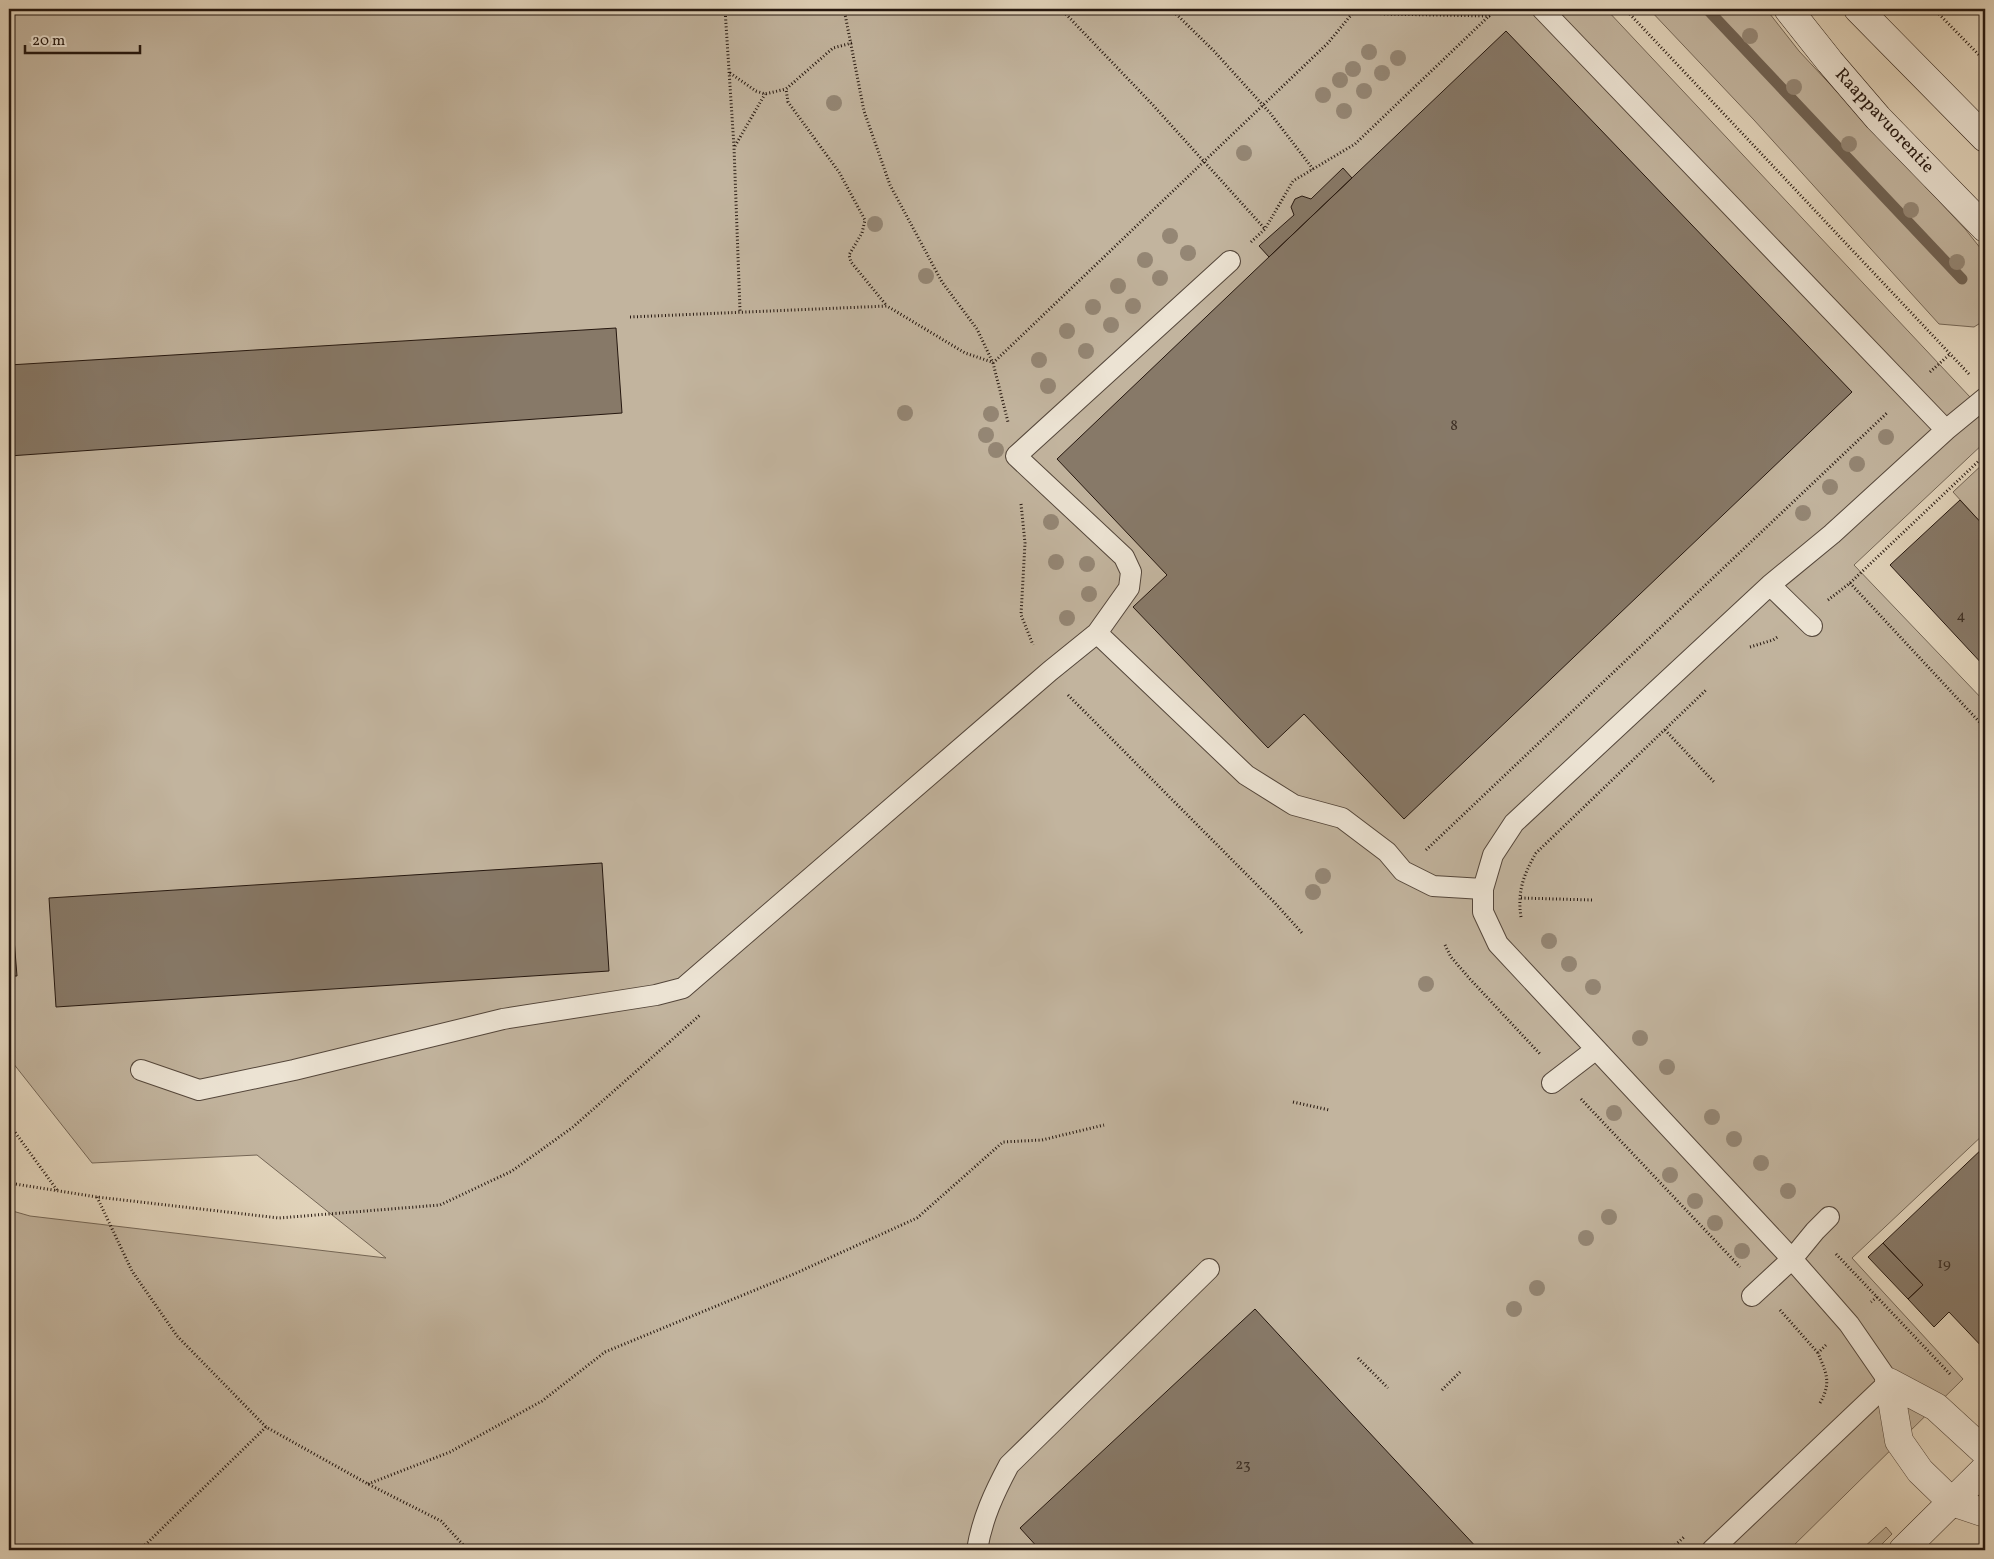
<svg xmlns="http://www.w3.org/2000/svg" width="1994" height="1559" font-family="Vollkorn,serif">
<rect width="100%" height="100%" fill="#e2d4bb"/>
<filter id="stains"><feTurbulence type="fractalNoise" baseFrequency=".004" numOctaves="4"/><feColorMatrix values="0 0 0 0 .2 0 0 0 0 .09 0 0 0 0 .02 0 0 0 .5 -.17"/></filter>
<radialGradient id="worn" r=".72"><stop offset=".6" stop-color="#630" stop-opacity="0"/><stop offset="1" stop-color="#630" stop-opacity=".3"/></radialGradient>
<path fill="#c2b49e" stroke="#746656" d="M 9,9 L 1606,9 L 1985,413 L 1985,442 L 1854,565 L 1985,702 L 1985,1133 L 1852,1258 L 1963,1379 L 1789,1550 L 9,1550 L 9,1210 L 30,1216 L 386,1258 L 257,1155 L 92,1163 L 9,1058 Z
M 1649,9 L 1766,9 L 1799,51 L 1966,230 L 1985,254 L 1985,320 L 1974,327 L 1939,324 L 1754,120 Z
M 1985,462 L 1985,527 L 1953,492 Z
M 1886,1527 L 1892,1534 L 1876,1550 L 1861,1550 Z"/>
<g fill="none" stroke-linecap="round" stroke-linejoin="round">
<path stroke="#706253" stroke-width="11" d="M 1707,9 L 1962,279"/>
</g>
<path fill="#877968" stroke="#25170f" d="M 1506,31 L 1852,392 L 1404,819 L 1304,714 L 1268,748 L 1133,607 L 1167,575 L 1057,459 Z
M 1343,168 L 1352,178 L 1269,257 L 1259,246 L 1294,215 L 1291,207 L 1295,199 L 1302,196 L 1311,199 Z
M 616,328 L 622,413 L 9,456 L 9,365 Z
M 1960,500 L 1985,527 L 1985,667 L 1890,565 Z
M 602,863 L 609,971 L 56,1007 L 49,898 Z
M 9,901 L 11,901 L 17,976 L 9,976 Z
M 1985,1146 L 1985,1350 L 1949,1312 L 1934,1327 L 1908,1299 L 1923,1285 L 1883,1243 Z
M 1883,1243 L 1923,1285 L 1908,1299 L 1868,1257 Z
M 1255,1309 L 1352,1414 L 1479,1550 L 1040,1550 L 1020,1528 Z"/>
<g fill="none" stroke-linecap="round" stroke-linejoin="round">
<defs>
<path id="lane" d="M 1542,9 L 1946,430
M 1770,585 L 1812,626
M 1097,633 L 1246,775 L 1294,805 L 1342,818 L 1387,852 L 1403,871 L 1433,886 L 1483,889
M 141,1070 L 199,1090 L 294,1070 L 503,1019 L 656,995 L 683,988 L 1050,671 L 1097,633 L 1129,588 L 1131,572 L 1124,557 L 1016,456 L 1230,261
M 1552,1083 L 1595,1050
M 1752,1296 L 1792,1259 L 1815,1231 L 1829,1217
M 977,1550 C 982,1519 994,1493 1009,1465 L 1209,1269
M 1712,1550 L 1889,1382 L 1849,1324 L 1792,1259 L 1498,944 L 1483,912 L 1483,889 L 1493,855 L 1514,823 L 1770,585 L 1832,534 L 1946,430 L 1985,398"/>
<path id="street" d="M 1889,1382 L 1899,1441 L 1920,1471 L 1952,1502 L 1985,1513
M 1889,1382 L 1936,1407 L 1985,1452"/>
<path id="secondary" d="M 1788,9 L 1830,62 L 1878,118 L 1985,228
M 1858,9 L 1985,138
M 1903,1550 L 1985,1469"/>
</defs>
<use href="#lane" stroke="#54463a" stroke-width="22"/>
<use href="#street" stroke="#54463a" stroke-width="29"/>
<use href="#secondary" stroke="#25170f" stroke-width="29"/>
<path stroke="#25170f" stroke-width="3" stroke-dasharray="1 2.5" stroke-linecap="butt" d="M 725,9 L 734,147 L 740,311
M 844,9 L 864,111 L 890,185 L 942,282 L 977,329 L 993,363 L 1008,422
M 1061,9 L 1152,104 L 1265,229
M 1171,9 L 1214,51 L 1270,113 L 1313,169
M 1360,9 L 1382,14 L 1489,16 L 1498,9
M 1625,9 L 1969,374
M 1934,9 L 1985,61
M 852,43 L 833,48 L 786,89 L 788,102 L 839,172 L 865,220 L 862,233 L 849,255 L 851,262 L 887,306
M 730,73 L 756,91 L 765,94 L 786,89
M 735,146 L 765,94
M 1251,242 L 1265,229 L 1293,181 L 1355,144 L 1489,16
M 630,317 L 887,306 L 965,353 L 992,362
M 993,363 L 1328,43 L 1356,9
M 1930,372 L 1950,354
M 1021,504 L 1025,543 L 1021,615 L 1033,645
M 1850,583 L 1985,728
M 1828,600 L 1850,583 L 1985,455
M 1750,647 L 1773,640 L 1779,636
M 1068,695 L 1275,903 L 1302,933
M 1665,730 L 1715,783
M 1426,850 L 1888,412
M 1521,898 L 1592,900
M 1521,917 C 1517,891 1524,874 1536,853 L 1706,690
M 1445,945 L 1451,957 L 1470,979 L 1540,1054
M 1581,1099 L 1740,1267
M 1293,1102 L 1329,1110
M 9,1124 L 57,1190
M 9,1183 L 97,1197 L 279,1218 L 440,1205 L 512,1171 L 573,1127 L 700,1015
M 97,1197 L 132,1271 L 177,1336 L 266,1427 L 368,1484 L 441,1521 L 468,1550
M 1836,1254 L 1877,1297 L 1871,1302
M 1877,1297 L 1950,1374
M 1780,1310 L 1818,1353
M 1358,1358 L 1388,1388
M 1442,1390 L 1461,1371
M 1820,1403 C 1832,1382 1826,1373 1818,1353 L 1827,1344
M 368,1484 L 450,1452 L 542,1401 L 605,1352 L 794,1274 L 917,1218 L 1003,1142 L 1042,1140 L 1104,1125
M 140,1550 L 266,1427
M 1670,1550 L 1684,1537"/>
<use href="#lane" stroke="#ece3d3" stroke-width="20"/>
<use href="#street" stroke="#ece3d3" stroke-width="28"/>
<use href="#secondary" stroke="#ece3d3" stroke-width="28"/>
</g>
<g fill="#948674">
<circle cx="1750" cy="36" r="8"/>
<circle cx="1369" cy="52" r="8"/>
<circle cx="1398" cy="58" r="8"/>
<circle cx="1353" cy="69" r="8"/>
<circle cx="1382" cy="73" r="8"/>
<circle cx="1340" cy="80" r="8"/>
<circle cx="1794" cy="87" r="8"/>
<circle cx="1364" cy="91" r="8"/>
<circle cx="1323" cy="95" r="8"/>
<circle cx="834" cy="103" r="8"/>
<circle cx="1344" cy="111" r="8"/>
<circle cx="1849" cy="144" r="8"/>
<circle cx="1244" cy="153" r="8"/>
<circle cx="1911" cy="210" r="8"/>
<circle cx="875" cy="224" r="8"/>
<circle cx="1170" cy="236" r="8"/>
<circle cx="1188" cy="253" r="8"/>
<circle cx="1145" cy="260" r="8"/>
<circle cx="1957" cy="262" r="8"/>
<circle cx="926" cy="276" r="8"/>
<circle cx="1160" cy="278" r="8"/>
<circle cx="1118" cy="286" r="8"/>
<circle cx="1133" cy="306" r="8"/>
<circle cx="1093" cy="307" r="8"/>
<circle cx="1111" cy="325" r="8"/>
<circle cx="1067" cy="331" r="8"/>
<circle cx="1086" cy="351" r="8"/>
<circle cx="1039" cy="360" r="8"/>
<circle cx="1048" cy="386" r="8"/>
<circle cx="905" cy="413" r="8"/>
<circle cx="991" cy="414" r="8"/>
<circle cx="986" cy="435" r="8"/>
<circle cx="1886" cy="437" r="8"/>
<circle cx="996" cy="450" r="8"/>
<circle cx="1857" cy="464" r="8"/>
<circle cx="1830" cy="487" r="8"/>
<circle cx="1803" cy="513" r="8"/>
<circle cx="1051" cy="522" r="8"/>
<circle cx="1056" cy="562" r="8"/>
<circle cx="1087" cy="564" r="8"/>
<circle cx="1089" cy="594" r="8"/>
<circle cx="1067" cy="618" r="8"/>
<circle cx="1323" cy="876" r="8"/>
<circle cx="1313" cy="892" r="8"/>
<circle cx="1549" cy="941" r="8"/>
<circle cx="1569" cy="964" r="8"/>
<circle cx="1426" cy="984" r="8"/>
<circle cx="1593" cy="987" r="8"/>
<circle cx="1640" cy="1038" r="8"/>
<circle cx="1667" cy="1067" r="8"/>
<circle cx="1614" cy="1113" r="8"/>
<circle cx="1712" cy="1117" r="8"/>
<circle cx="1734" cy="1139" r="8"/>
<circle cx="1761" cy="1163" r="8"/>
<circle cx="1670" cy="1175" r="8"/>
<circle cx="1788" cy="1191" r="8"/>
<circle cx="1695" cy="1201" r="8"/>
<circle cx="1609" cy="1217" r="8"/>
<circle cx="1715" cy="1223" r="8"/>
<circle cx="1586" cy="1238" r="8"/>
<circle cx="1742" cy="1251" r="8"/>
<circle cx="1537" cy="1288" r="8"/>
<circle cx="1514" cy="1309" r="8"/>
</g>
<g text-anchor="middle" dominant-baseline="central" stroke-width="5" stroke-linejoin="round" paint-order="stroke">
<g font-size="15" fill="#3e3025">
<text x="1454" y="426">8</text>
<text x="1961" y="616">4</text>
<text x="1944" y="1264">19</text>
<text x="1243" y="1465">23</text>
</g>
<g font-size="18" fill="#25170f" stroke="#ece3d3">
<text transform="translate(1884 121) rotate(47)">Raappavuorentie</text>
</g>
</g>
<rect width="1994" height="1559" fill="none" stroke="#e2d4bb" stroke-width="30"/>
<rect x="10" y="10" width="1974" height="1539" fill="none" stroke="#25170f" stroke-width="2.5"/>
<rect x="15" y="15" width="1964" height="1529" fill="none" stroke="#25170f"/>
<path d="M25 45v8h115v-8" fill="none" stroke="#25170f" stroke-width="2.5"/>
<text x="32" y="45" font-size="15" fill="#25170f" stroke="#ece3d3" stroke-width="4" paint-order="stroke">20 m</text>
<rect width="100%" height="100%" filter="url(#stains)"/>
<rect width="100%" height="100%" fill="url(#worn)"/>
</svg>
